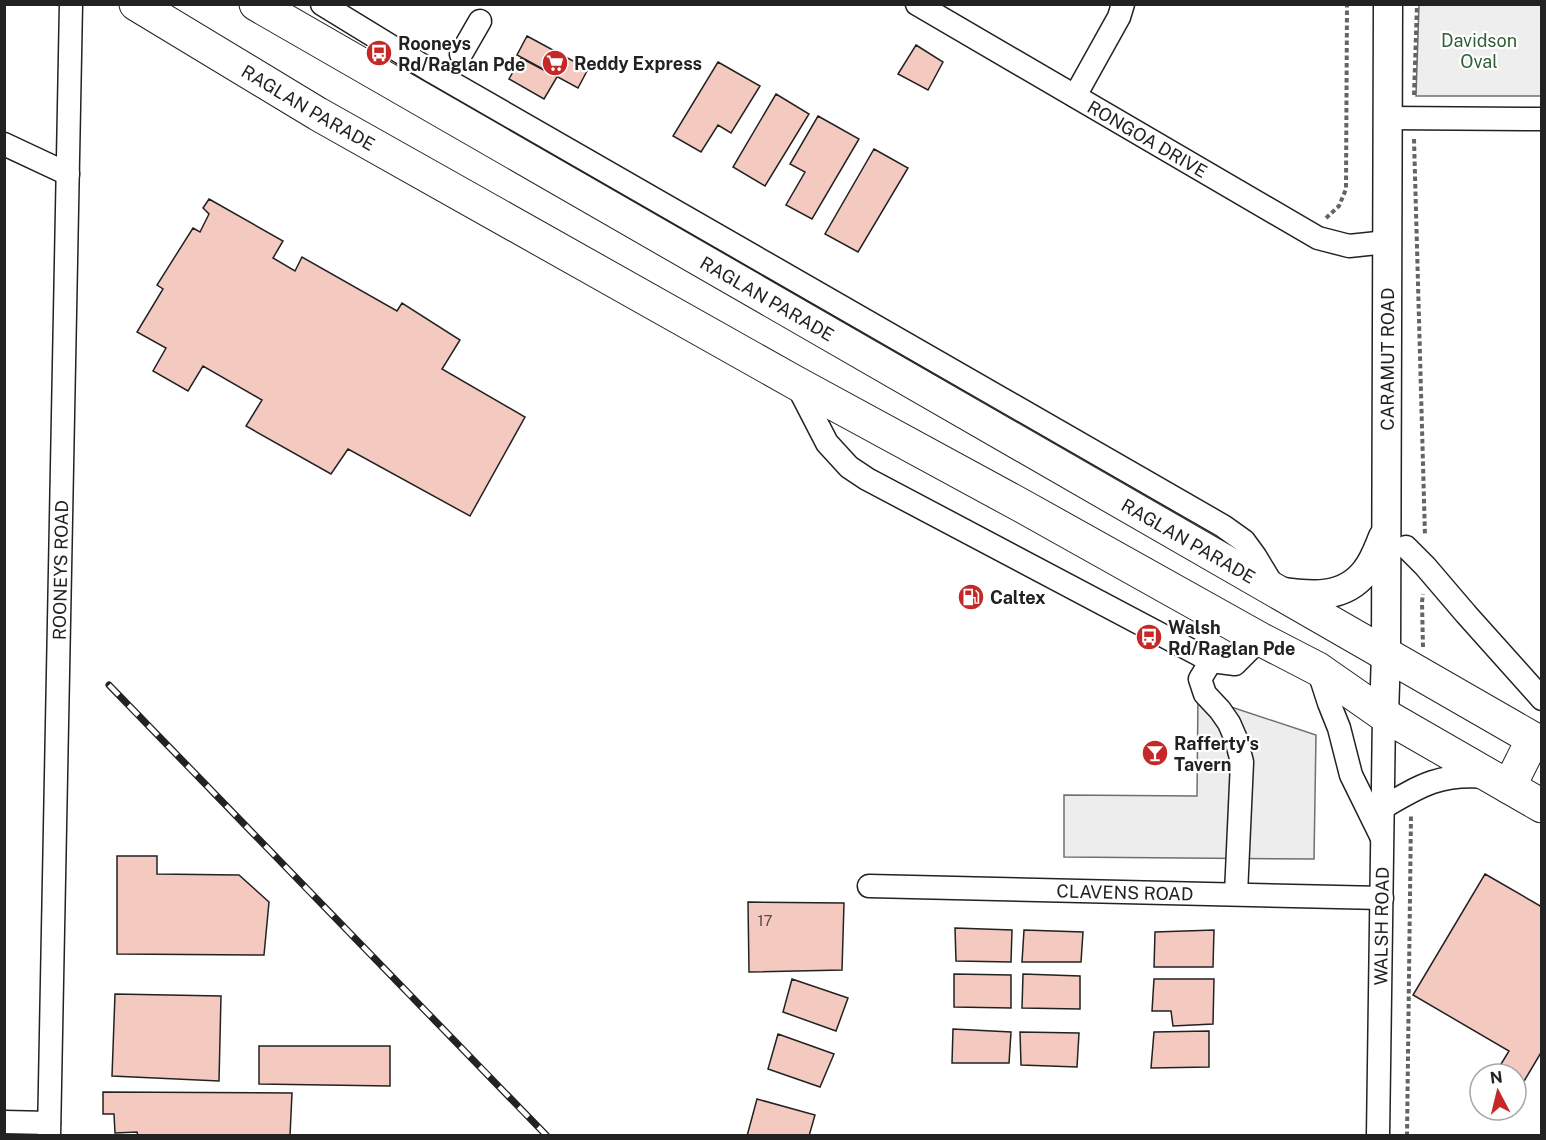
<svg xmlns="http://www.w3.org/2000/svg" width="1546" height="1140" font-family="'Public Sans',sans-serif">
<rect width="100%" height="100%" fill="#fff"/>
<path fill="#eee" stroke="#6f6f6f" stroke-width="1.5" d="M 1419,5 L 1541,5 L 1541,96 L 1416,96 Z"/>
<path fill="#ededed" stroke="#6f6f6f" stroke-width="1.5" d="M 1198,696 L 1316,735 L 1314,859 L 1064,857 L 1064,795 L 1197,796 Z"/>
<path fill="#f3c9c0" stroke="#222" stroke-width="1.5" d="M 527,36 L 588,69 L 578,88 L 517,55 Z
M 916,45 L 943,62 L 928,90 L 898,74 Z
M 521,58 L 557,77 L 544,99 L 509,79 Z
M 718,62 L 760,86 L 731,133 L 718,125 L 701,152 L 673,136 Z
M 776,94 L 809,114 L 765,186 L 733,167 Z
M 818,116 L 859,139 L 812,219 L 786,205 L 805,172 L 790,164 Z
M 874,149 L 908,168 L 858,252 L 825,234 Z
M 209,199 L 283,241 L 273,258 L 295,271 L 302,257 L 397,311 L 402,303 L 460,340 L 442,369 L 525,417 L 470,516 L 348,449 L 331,474 L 246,426 L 262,400 L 203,366 L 188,391 L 153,371 L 166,348 L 137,332 L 163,289 L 157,285 L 193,228 L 200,232 L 209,214 L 203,208 Z
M 117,856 L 157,856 L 157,874 L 239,875 L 269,902 L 264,955 L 117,954 Z
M 1485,874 L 1542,907 L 1542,1051 L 1523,1083 L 1516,1079 L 1516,1074 L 1507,1074 L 1498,1069 L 1509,1051 L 1413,995 Z
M 748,902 L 844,903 L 842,970 L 749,972 Z
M 955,928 L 1012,930 L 1011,962 L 956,961 Z
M 1024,930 L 1083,932 L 1081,962 L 1022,962 Z
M 1214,930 L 1213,967 L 1154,967 L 1155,932 Z
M 954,974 L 1011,975 L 1011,1008 L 954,1007 Z
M 1023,974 L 1080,976 L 1080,1009 L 1022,1008 Z
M 792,979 L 848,998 L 836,1031 L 783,1012 Z
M 1154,979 L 1214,979 L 1213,1024 L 1173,1026 L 1171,1011 L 1152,1011 Z
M 115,994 L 221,996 L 219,1081 L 112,1076 Z
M 953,1029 L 1011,1032 L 1009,1063 L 952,1063 Z
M 1209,1031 L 1209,1067 L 1151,1068 L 1154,1032 Z
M 1020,1032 L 1079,1033 L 1077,1067 L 1021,1065 Z
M 778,1034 L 834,1054 L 820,1087 L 768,1069 Z
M 259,1046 L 390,1046 L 390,1086 L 259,1084 Z
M 103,1092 L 292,1093 L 290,1136 L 138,1136 L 137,1132 L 115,1133 L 114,1114 L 103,1114 Z
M 757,1099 L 815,1115 L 809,1136 L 747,1136 Z"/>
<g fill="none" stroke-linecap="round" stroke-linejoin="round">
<defs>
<g id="minor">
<path d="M 322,4 L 433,72 L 1223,526 L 1244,541 L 1255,556 L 1275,589"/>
<path id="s1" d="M 917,4 L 1318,238 L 1349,246 L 1387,242"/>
<path d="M 461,54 L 480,21"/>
<path d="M 1075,96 L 1119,17 L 1123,4"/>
<path d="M 1389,118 L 1542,119"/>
<path d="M 4,144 L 68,174"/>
<path d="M 796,383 L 827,443 L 849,467 L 867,479 L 1211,661 L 1235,664 L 1260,639"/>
<path d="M 1406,547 L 1425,566 L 1466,614 L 1542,699"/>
<path d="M 1211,661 L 1200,679 L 1205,694 L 1220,710 L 1229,723 L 1236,739 L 1242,762 L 1236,894"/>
<path d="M 1318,669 L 1329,703 L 1339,728 L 1351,775 L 1381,836"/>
<path d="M 1384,807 C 1421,785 1441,773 1487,777"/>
<path id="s2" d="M 869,886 L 1382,898"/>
<path d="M 4,1122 L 49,1123"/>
<path id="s3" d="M 49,1136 L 71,4"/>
<path id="s4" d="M 1378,1136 L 1384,715"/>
</g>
<g id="major">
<path d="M 1278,591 C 1310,596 1344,600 1366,571 C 1374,561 1378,549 1383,537"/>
<path id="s5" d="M 1384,715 L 1386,654 L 1388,4"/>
</g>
<g id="highway">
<path id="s6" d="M 136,4 L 318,114 L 796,383 L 1024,507 L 1260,639 L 1318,669 L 1384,715 L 1542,806"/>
<path id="s7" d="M 256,4 L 1542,744"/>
<path d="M 1509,787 L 1533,739"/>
</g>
</defs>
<use href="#minor" stroke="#222" stroke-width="25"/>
<use href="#major" stroke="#222" stroke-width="31"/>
<use href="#highway" stroke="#222" stroke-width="35"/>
<path stroke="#646464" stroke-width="4" stroke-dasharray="4.5 3" stroke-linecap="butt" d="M 1414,95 L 1417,4
M 1414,139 L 1425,536
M 1326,218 L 1339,206 L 1346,189 L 1347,4
M 1423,647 L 1422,602 L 1423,594
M 1407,1136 L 1411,815"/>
<use href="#minor" stroke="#fff" stroke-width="22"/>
<use href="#major" stroke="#fff" stroke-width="28"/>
<use href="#highway" stroke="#fff" stroke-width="33"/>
<defs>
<path id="rail" d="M 109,685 L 547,1136"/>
</defs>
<use href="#rail" stroke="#222" stroke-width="7"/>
<use href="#rail" stroke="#fff" stroke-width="4.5" stroke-dasharray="14" stroke-linecap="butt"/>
</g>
<defs>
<symbol id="bus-disc" viewBox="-11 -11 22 22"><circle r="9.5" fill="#c62828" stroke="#fff"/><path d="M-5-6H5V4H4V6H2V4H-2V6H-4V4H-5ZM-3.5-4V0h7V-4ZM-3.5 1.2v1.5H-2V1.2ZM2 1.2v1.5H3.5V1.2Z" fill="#fff"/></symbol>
<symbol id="supermarket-disc" viewBox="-11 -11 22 22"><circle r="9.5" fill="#c62828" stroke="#fff"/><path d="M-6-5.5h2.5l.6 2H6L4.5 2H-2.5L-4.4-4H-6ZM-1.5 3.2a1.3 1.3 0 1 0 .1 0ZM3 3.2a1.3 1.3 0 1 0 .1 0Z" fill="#fff"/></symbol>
<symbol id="fuel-disc" viewBox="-11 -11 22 22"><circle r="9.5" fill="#c62828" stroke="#fff"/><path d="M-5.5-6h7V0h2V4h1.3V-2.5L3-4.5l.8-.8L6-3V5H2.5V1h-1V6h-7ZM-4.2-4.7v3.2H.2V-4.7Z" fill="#fff"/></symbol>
<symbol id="bar-disc" viewBox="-11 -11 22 22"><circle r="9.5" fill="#c62828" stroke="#fff"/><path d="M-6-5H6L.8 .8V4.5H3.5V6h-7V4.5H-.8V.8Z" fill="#fff"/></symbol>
</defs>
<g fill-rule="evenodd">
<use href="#bus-disc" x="364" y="38" width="30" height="30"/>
<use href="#supermarket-disc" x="540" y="48" width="30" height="30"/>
<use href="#fuel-disc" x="956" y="582" width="30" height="30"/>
<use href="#bus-disc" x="1134" y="622" width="30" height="30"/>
<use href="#bar-disc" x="1140" y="738" width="30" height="30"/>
</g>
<g text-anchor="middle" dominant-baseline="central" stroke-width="4.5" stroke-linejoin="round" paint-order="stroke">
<g font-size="15" fill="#564c4a">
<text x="765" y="920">17</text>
</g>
<g font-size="18" fill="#2f5e38" stroke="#fff">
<text x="1479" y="40">Davidson<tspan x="1479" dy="21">Oval</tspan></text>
</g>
<g font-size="18" font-weight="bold" fill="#222" stroke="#fff" text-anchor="start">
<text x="398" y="43">Rooneys<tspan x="398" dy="21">Rd/Raglan Pde</tspan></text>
<text x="574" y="63">Reddy Express</text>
<text x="990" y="597">Caltex</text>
<text x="1168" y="627">Walsh<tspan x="1168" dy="21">Rd/Raglan Pde</tspan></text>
<text x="1174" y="743">Rafferty's<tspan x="1174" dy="21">Tavern</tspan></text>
</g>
<g font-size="18" fill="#222" stroke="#fff">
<text stroke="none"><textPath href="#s6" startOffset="201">RAGLAN PARADE</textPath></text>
<text stroke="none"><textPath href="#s1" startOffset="267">RONGOA DRIVE</textPath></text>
<text stroke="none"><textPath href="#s7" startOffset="590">RAGLAN PARADE</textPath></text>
<text stroke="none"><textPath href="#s5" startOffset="356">CARAMUT ROAD</textPath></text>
<text stroke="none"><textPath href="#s7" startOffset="1076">RAGLAN PARADE</textPath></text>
<text stroke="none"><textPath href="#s3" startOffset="566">ROONEYS ROAD</textPath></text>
<text stroke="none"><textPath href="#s2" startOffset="256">CLAVENS ROAD</textPath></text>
<text stroke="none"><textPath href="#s4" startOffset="210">WALSH ROAD</textPath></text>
</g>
</g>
<rect width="1546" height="1140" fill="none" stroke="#222222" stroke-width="12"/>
<g transform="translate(1498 1092) rotate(353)"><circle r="28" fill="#ffffff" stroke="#a7a7a7" stroke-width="1.5"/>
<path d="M0-4.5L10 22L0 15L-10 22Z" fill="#c62828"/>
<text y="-9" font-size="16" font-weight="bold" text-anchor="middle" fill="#222222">N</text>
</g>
</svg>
